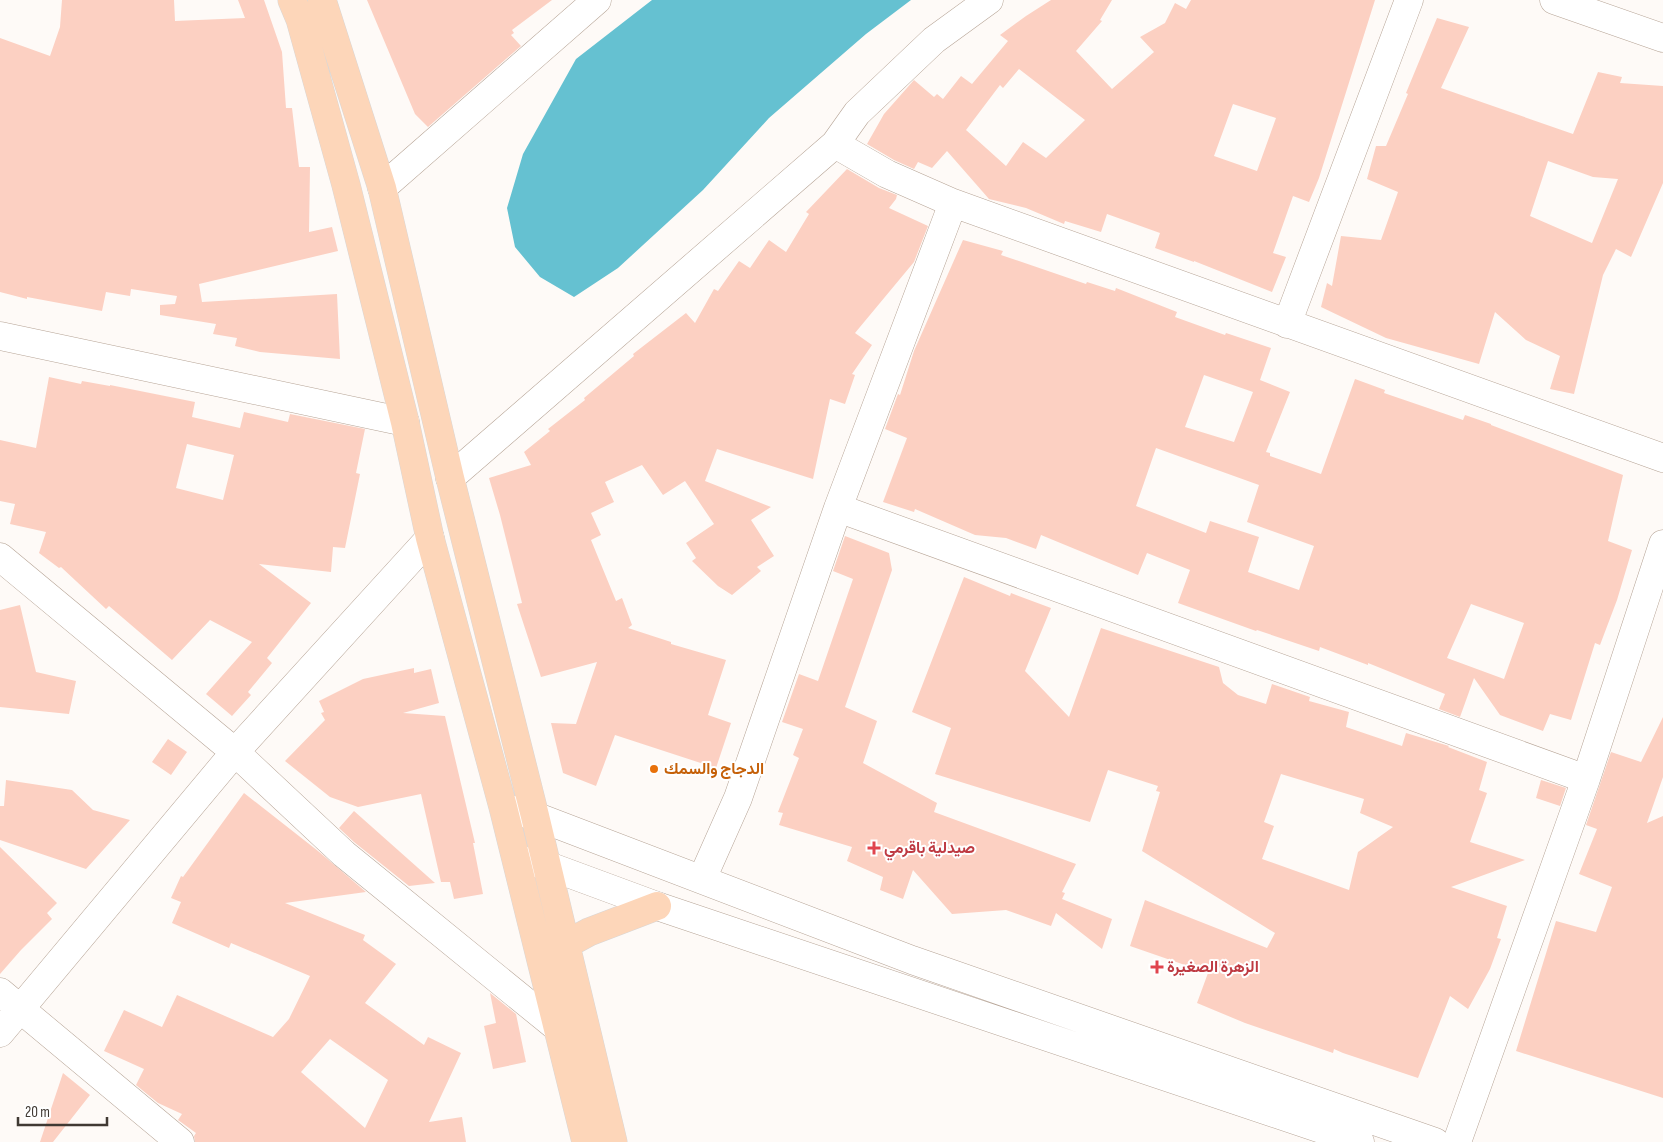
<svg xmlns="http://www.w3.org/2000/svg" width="1663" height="1142" font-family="'Sofia Sans Condensed',Vazirmatn,sans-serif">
<rect width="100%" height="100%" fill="#fefaf7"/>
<path fill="#65c1d1" d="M 652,0 L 911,0 L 866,34 L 769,118 L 703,190 L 618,268 L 574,297 L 540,277 L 515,247 L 507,208 L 523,154 L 576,59 Z"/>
<path fill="#fcd0c2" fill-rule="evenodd" d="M 62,0 L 174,0 L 175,21 L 245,18 L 238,0 L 264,0 L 282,52 L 286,108 L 292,108 L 299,167 L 310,167 L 309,232 L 332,227 L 338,251 L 199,284 L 202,302 L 337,294 L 340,359 L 260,352 L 235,346 L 237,338 L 213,334 L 216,324 L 160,315 L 160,305 L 175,304 L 177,296 L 131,289 L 130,296 L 106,292 L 102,311 L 27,297 L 27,299 L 0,292 L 0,38 L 50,56 L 60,27 Z
M 367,0 L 552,0 L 512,30 L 514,33 L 511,35 L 521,46 L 428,127 L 415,114 Z
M 1051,0 L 1112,0 L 1100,20 L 1102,21 L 1076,51 L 1112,89 L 1154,52 L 1140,37 L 1165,23 L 1175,3 L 1186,9 L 1191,0 L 1375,0 L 1319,178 L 1309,202 L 1293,196 L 1273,253 L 1286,257 L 1272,292 L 1194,261 L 1194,262 L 1155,248 L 1160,233 L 1107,214 L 1101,232 L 1065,221 L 1064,224 L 1026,208 L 989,199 L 947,151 L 932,168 L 918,162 L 914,169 L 894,160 L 867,144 L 884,114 L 914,80 L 934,97 L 937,94 L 943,99 L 961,76 L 972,84 L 1008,41 L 1000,35 L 1026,16 ZM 1019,69 L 1085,120 L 1046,158 L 1023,142 L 1006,166 L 966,130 L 1000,85 L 1003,88 ZM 1233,104 L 1276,118 L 1257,171 L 1214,156 Z
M 1437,18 L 1469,27 L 1441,88 L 1573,134 L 1598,72 L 1622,77 L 1620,83 L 1663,86 L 1663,183 L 1631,257 L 1616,249 L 1603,275 L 1574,394 L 1550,389 L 1560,356 L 1526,340 L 1495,312 L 1479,364 L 1386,338 L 1321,307 L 1327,283 L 1332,286 L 1341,236 L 1381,240 L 1398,192 L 1367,179 L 1376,146 L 1386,146 L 1408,94 L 1406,93 ZM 1548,161 L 1593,177 L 1618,179 L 1592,243 L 1530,216 Z
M 847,169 L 879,188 L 897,195 L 896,199 L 889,208 L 928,226 L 914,262 L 855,333 L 872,345 L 852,374 L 855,375 L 845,404 L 830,399 L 813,479 L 717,449 L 705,481 L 771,507 L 751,520 L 774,556 L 757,567 L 761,571 L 732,595 L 718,586 L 692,561 L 696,558 L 686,543 L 714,524 L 685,481 L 663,495 L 642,465 L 605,482 L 614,502 L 591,513 L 601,535 L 591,540 L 616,601 L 622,598 L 632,625 L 628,628 L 671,642 L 671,644 L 726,660 L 708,715 L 731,723 L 716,768 L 615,735 L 596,786 L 563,773 L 551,723 L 576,724 L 597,662 L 541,677 L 517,604 L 522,603 L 500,515 L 489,478 L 531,465 L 524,452 L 550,431 L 548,429 L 585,400 L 584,398 L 634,356 L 633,354 L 686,313 L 695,323 L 714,289 L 718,291 L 739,261 L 750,268 L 769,240 L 786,252 L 809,214 L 806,212 Z
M 963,240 L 1003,251 L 1001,255 L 1086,284 L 1087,282 L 1115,291 L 1116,288 L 1177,312 L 1175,317 L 1225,335 L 1226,333 L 1271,348 L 1260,380 L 1290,392 L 1266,452 L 1270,453 L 1270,456 L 1321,474 L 1355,379 L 1385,390 L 1384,393 L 1463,420 L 1465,415 L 1491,424 L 1491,425 L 1623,475 L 1608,541 L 1632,550 L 1617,600 L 1600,645 L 1595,643 L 1571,720 L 1550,714 L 1543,731 L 1500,715 L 1474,678 L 1460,717 L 1439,709 L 1445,694 L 1368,663 L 1368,665 L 1320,647 L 1319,651 L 1257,630 L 1256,631 L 1178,603 L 1190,570 L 1147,553 L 1138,575 L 1041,535 L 1036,549 L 1006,538 L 975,535 L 915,509 L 914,512 L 883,502 L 907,438 L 885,429 L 898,394 L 900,395 L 914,351 ZM 1204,375 L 1253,392 L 1234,442 L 1185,427 ZM 1156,448 L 1259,485 L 1247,522 L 1314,546 L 1299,590 L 1248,572 L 1259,537 L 1210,521 L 1206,533 L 1136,506 ZM 1471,604 L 1524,623 L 1504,679 L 1447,658 Z
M 49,377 L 81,384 L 82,381 L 110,386 L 110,385 L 195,402 L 192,417 L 240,428 L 244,412 L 288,422 L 290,414 L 365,429 L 356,473 L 360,474 L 345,548 L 333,547 L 331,572 L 259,564 L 311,603 L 267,658 L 272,663 L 248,692 L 251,695 L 232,716 L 206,694 L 252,642 L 210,620 L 172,660 L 109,606 L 106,609 L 61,567 L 59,568 L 39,553 L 46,532 L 10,524 L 15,504 L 0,501 L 0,440 L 36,448 ZM 187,444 L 234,455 L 223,500 L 176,488 Z
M 845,536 L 889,553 L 892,570 L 845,707 L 877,721 L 863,763 L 937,803 L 934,812 L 1076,864 L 1062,892 L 1065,893 L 1062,899 L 1112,919 L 1102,949 L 1056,913 L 1051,926 L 1006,910 L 952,914 L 913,870 L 903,899 L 880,890 L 883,877 L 847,861 L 852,847 L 779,825 L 783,813 L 778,812 L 799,758 L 793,755 L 803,729 L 782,722 L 799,674 L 818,681 L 853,579 L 833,571 Z
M 964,577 L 1010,596 L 1011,593 L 1051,608 L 1025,671 L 1069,717 L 1101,628 L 1219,667 L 1223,683 L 1238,695 L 1266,704 L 1272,684 L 1310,697 L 1309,701 L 1349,712 L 1346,727 L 1402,746 L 1406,733 L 1449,746 L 1448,747 L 1487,762 L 1479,790 L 1487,793 L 1470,842 L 1525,860 L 1451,887 L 1507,906 L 1497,938 L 1501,939 L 1490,969 L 1468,1009 L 1450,996 L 1418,1078 L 1343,1053 L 1334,1049 L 1333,1053 L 1245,1023 L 1197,1003 L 1208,973 L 1130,946 L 1145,900 L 1267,948 L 1275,933 L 1142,851 L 1160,792 L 1156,791 L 1158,786 L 1108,770 L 1090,822 L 935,774 L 951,728 L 912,712 ZM 1281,774 L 1364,799 L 1360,813 L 1393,827 L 1358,852 L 1349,890 L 1262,859 L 1274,826 L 1264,822 Z
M 20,605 L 36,672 L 76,681 L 69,714 L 0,707 L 0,610 Z
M 414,668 L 414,673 L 431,669 L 439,703 L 403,713 L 445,716 L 475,843 L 473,843 L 483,894 L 454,899 L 450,882 L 441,882 L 421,794 L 358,807 L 330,797 L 285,761 L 325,720 L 321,713 L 324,712 L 319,701 L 363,679 Z
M 1663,717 L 1663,777 L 1647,823 L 1663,816 L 1663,1098 L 1516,1051 L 1556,921 L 1596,932 L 1612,887 L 1579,874 L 1597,829 L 1586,825 L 1611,752 L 1641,762 Z
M 168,739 L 187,752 L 171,775 L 152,762 Z
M 6,780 L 72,790 L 93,810 L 130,820 L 86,869 L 0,840 L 0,806 L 4,806 Z
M 1541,780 L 1566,788 L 1560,806 L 1536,798 Z
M 244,793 L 318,851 L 366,892 L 285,903 L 365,935 L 363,940 L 396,964 L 365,1003 L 424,1045 L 428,1037 L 461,1053 L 429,1122 L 462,1117 L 466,1142 L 195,1142 L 194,1136 L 196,1133 L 178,1120 L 182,1114 L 158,1103 L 136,1085 L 144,1069 L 104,1051 L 124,1010 L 162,1027 L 177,995 L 273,1037 L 289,1019 L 310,976 L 231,943 L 229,948 L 172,923 L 181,902 L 171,898 L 181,876 L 183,877 ZM 330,1039 L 388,1080 L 365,1128 L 301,1072 Z
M 354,811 L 435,883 L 409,886 L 354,842 L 339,828 Z
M 0,847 L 57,903 L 47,913 L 52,919 L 21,950 L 0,974 Z
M 490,993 L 516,1014 L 526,1062 L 493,1069 L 484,1026 L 496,1023 Z
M 63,1073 L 90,1095 L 53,1142 L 40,1142 Z"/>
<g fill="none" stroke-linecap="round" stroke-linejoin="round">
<defs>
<path id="minor" d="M 1554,0 L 1663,38
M 835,144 L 887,174 L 953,203 L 1663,458
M 382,188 L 597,0
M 1287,324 L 1409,0
M 0,336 L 405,422
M 450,478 L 835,144 L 857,113 L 934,40 L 989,0
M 838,508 L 1586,779
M 0,557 L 235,752 L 344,854 L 559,1029
M 514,810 L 535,816 L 912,960 L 1435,1142
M 526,861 L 546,865 L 657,906 L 1360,1142
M 702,879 L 738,798 L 838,508 L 953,203
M 0,992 L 180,1142
M 0,1033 L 235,752 L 430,538
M 1457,1142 L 1586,779 L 1663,544"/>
<path id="major" d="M 292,0 L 300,19 L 346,185 L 405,422 L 430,538 L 503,807 L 586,1142
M 322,0 L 382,188 L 450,478 L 535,816 L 613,1142
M 565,945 L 589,932 L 657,906"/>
</defs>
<use href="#minor" stroke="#b6a496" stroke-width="29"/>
<use href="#major" stroke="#d9d7d6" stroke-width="29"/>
<use href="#minor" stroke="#fff" stroke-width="28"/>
<use href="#major" stroke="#fdd6b9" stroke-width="28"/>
</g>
<circle fill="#e8710a" stroke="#fff" stroke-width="2" cx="654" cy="769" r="5"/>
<g fill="#e0444e" stroke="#fff" stroke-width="2">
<path d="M871.5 840.5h5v5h5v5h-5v5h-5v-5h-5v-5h5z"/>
<path d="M1154.5 959.5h5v5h5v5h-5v5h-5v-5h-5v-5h5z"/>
</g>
<g text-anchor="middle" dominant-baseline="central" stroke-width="4" stroke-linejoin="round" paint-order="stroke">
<g font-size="16" font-weight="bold" fill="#c56008" stroke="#fff" text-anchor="start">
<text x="664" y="769">الدجاج والسمك</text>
</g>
<g font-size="16" font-weight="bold" fill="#be3a42" stroke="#fff" text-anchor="start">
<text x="884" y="848">صيدلية باقرمي</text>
<text x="1167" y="967">الزهرة الصغيرة</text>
</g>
</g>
<path d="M18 1117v8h89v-8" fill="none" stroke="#403933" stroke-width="2.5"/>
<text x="25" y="1117" font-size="15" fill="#403933" stroke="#ffffff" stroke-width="4" paint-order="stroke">20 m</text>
</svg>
